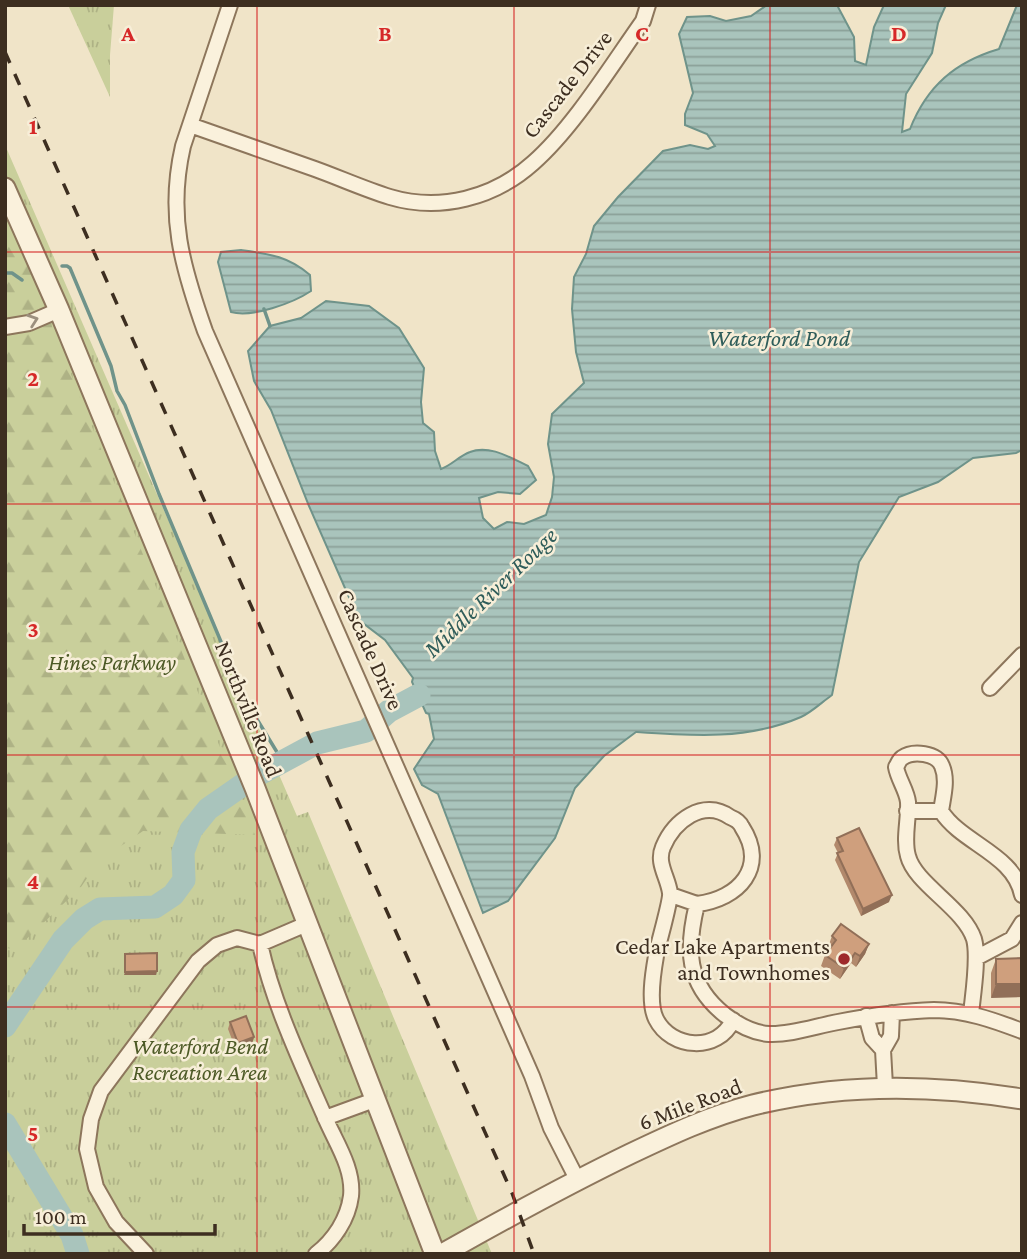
<svg xmlns="http://www.w3.org/2000/svg" width="1027" height="1259" font-family="'Crimson Pro',serif">
<defs>
<pattern id="grass-tufts" width="24" height="20" patternUnits="userSpaceOnUse" patternTransform="scale(1.75)"><rect width="24" height="20" fill="#c9cf9b"/><path d="M3 7l-1-3M5 7V3M7 7l1-3M15 17l-1-3M17 17v-4M19 17l1-3" fill="none" stroke="#aeb285"/></pattern>
<pattern id="forest-firs" width="22" height="20" patternUnits="userSpaceOnUse" patternTransform="scale(1.75)"><rect width="22" height="20" fill="#c9cf9b"/><path d="M5 1l3.5 6h-7zM16 11l3.5 6h-7z" fill="#aeb285"/></pattern>
<pattern id="water-rules" width="6" height="5" patternUnits="userSpaceOnUse" patternTransform="scale(1.75)"><rect width="6" height="5" fill="#a9c4bc"/><path d="M0 2.5h6" fill="none" stroke="#8ba098"/></pattern>
</defs>
<rect width="100%" height="100%" fill="#f0e4c8"/>
<path fill="url(#grass-tufts)" d="M 68,5 L 114,5 L 110,55 L 110,97 Z
M 5,145 L 297,816 L 308,812 L 492,1254 L 5,1254 Z"/>
<path fill="url(#forest-firs)" d="M 5,209 L 255,835 L 143,831 L 99,861 L 81,887 L 16,949 L 5,948 Z"/>
<path fill="url(#water-rules)" stroke="#6f938a" stroke-width="2" d="M 767,5 L 837,5 L 854,37 L 855,61 L 866,65 L 874,27 L 884,5 L 946,5 L 938,23 L 932,53 L 906,94 L 902,132 L 910,129 C 927,86 955,62 999,49 L 1017,5 L 1022,5 L 1022,450 L 1016,453 L 973,458 L 938,482 L 899,497 L 859,562 L 832,695 C 822,702 812,712 801,717 C 748,740 693,736 636,732 L 604,756 L 575,788 L 555,838 L 508,901 L 483,913 L 438,794 L 422,785 L 414,769 L 434,739 L 429,714 L 426,713 L 412,682 L 413,678 L 385,640 L 359,620 L 309,506 L 271,410 L 254,381 L 248,351 L 270,326 L 301,318 L 326,301 L 369,306 L 399,328 L 424,368 L 421,402 L 423,423 L 434,432 L 435,451 L 441,469 C 452,465 459,456 470,452 C 489,444 511,458 528,466 L 536,480 L 520,494 L 498,492 L 479,498 L 483,518 L 494,529 L 507,522 L 524,524 L 546,515 L 552,497 L 554,477 L 548,444 L 552,414 L 584,383 L 576,352 L 572,309 L 574,277 L 586,254 L 594,226 L 618,197 L 663,151 L 690,145 L 708,149 L 715,146 L 707,134 L 685,125 L 685,114 L 693,93 L 679,34 L 687,17 L 710,16 L 726,21 L 751,16 Z
M 241,250 C 269,254 288,256 310,275 L 311,291 C 293,303 252,318 231,312 L 218,262 L 221,252 Z"/>
<g fill="none" stroke-linecap="round" stroke-linejoin="round">
<path stroke="#6f938a" stroke-width="3.5" d="M 62,266 L 67,266 L 70,268 L 111,366 L 117,391 L 125,405 L 159,494 L 240,687 L 255,716 L 283,762
M 5,273 L 12,273 L 22,280
M 264,309 L 270,326"/>
<path stroke="#a9c4bc" stroke-width="23" d="M 5,1026 L 63,940 L 84,919 L 100,909 L 155,907 L 173,895 L 184,880 L 183,852 L 191,830 L 208,809 L 254,777 L 317,743 L 366,731 L 389,711 L 419,695
M 5,1124 L 72,1235 L 78,1254"/>
<defs>
<path id="minor" d="M 230,5 L 183,146 C 167,215 182,266 205,331 L 532,1076 L 551,1128 L 577,1179
M 190,125 C 232,140 273,154 315,169 C 340,178 364,189 390,197 C 440,212 494,198 533,163 C 573,128 611,66 643,21 L 648,5
M 5,327 L 29,323 L 59,310
M 990,688 L 1022,655
M 907,811 L 941,811
M 671,895 L 697,904
M 260,944 C 273,1003 300,1060 324,1115 C 334,1140 354,1167 351,1196 C 348,1219 334,1240 316,1254
M 976,958 L 1012,939 L 1022,923
M 971,1014 C 973,994 979,957 974,939 C 964,908 915,884 908,856 C 903,839 909,820 908,802 C 907,791 898,779 896,767 C 898,764 899,760 902,758 C 913,750 937,753 942,766 C 948,780 943,797 941,811 C 962,844 1014,854 1022,895
M 866,1016 L 872,1038 L 883,1050 L 891,1036 L 892,1013
M 733,1020 C 718,1053 671,1049 656,1019 C 648,1003 653,973 656,956 C 658,944 671,901 670,893 C 668,877 656,863 663,847 C 674,821 703,798 730,817 C 735,819 740,822 742,827 C 768,867 739,899 697,904 C 686,949 686,984 725,1015 C 737,1024 754,1033 769,1034 C 791,1035 816,1026 838,1022 C 869,1016 901,1011 934,1010 C 965,1010 993,1020 1022,1031
M 883,1050 L 885,1086
M 325,1118 L 377,1099
M 146,1254 L 116,1222 L 96,1187 L 87,1149 L 91,1119 L 101,1091 L 198,961 L 217,945 L 237,938 L 260,944 L 309,923"/>
<path id="tertiary" d="M 5,188 L 59,310 L 255,788 L 435,1254
M 442,1254 C 504,1219 566,1185 630,1154 C 670,1135 710,1116 753,1105 C 842,1083 932,1084 1022,1099"/>
</defs>
<use href="#minor" stroke="#8d765c" stroke-width="18"/>
<use href="#tertiary" stroke="#8d765c" stroke-width="23"/>
<use href="#minor" stroke="#faf1dc" stroke-width="14"/>
<use href="#tertiary" stroke="#faf1dc" stroke-width="19"/>
<path stroke="#3d2e20" stroke-width="3.5" stroke-dasharray="12 12" stroke-linecap="butt" d="M 5,52 L 512,1193 L 534,1254"/>
</g>
<path fill="#b2896c" d="M 837,838 L 889,902 L 861,916 L 835,860 L 838,853 L 834,845 Z
M 832,936 L 869,944 L 865,954 L 856,967 L 851,963 L 840,979 L 821,966 L 825,955 L 830,948 L 828,947 Z
M 1022,958 L 991,998 L 991,973 L 996,959 Z
M 230,1022 L 254,1037 L 252,1044 L 236,1050 L 228,1029 Z"/>
<path fill="#916f58" d="M 892,895 L 889,902 L 861,916 L 863,909 Z
M 869,944 L 865,954 L 856,967 L 860,956 Z
M 855,953 L 851,963 L 840,979 L 844,968 Z
M 157,971 L 156,975 L 124,975 L 125,972 Z
M 996,984 L 1022,984 L 1022,997 L 991,998 Z
M 254,1037 L 252,1044 L 236,1050 L 238,1043 Z"/>
<path fill="#cf9f7d" stroke="#916f58" stroke-width="2" d="M 859,828 L 892,895 L 863,909 L 837,853 L 843,851 L 837,838 Z
M 841,924 L 869,944 L 860,956 L 855,953 L 844,968 L 825,955 L 836,940 L 832,936 Z
M 157,953 L 157,971 L 125,972 L 125,954 Z
M 1022,958 L 1022,984 L 996,984 L 996,959 Z
M 246,1016 L 254,1037 L 238,1043 L 230,1022 Z"/>
<defs><path id="oneway-chevron" d="M-2-3.5L2.5 0L-2 3.5" fill="none" stroke-width="1.6" stroke-linecap="round" stroke-linejoin="round" transform="scale(1.75)"/></defs>
<use stroke="#9c907e" href="#oneway-chevron" transform="translate(33 320) rotate(-19)"/>
<path fill="none" stroke="#d62828" stroke-width="2" stroke-opacity="0.55" d="M 257,5 L 257,1254M 514,5 L 514,1254M 770,5 L 770,1254M 5,252 L 1022,252M 5,504 L 1022,504M 5,755 L 1022,755M 5,1007 L 1022,1007"/>
<circle fill="#9e2a2b" stroke="#f7eed8" stroke-width="2.5" cx="844" cy="959" r="7"/>
<g text-anchor="middle" dominant-baseline="central" stroke-width="5" stroke-linejoin="round" paint-order="stroke">
<g font-size="23" fill="#3d2e20" stroke="#f7eed8">
<text transform="translate(567 84) rotate(-52)">Cascade Drive</text>
<text transform="translate(371 649) rotate(66)">Cascade Drive</text>
<text transform="translate(249 709) rotate(68)">Northville Road</text>
<text transform="translate(690 1104) rotate(-21)">6 Mile Road</text>
</g>
<g font-size="23" font-style="italic" fill="#4d5a26" stroke="#f7eed8">
<text x="112" y="662">Hines Parkway</text>
<text x="200" y="1046">Waterford Bend<tspan x="200" dy="26">Recreation Area</tspan></text>
</g>
<g font-size="23" fill="#3d2e20" stroke="#f7eed8" text-anchor="end">
<text x="830" y="946">Cedar Lake Apartments<tspan x="830" dy="26">and Townhomes</tspan></text>
</g>
<g font-size="24" font-style="italic" fill="#2f5d5a" stroke="#f7eed8">
<text x="779" y="337">Waterford Pond</text>
<text transform="translate(490 592) rotate(-44)">Middle River Rouge</text>
</g>
</g>
<g font-size="23" text-anchor="middle" font-weight="bold" fill="#d62828" stroke="#f7eed8" stroke-width="5" stroke-linejoin="round" paint-order="stroke">
<text x="128" y="41">A</text>
<text x="385" y="41">B</text>
<text x="642" y="41">C</text>
<text x="899" y="41">D</text>
<text x="33" y="134">1</text>
<text x="33" y="386">2</text>
<text x="33" y="637">3</text>
<text x="33" y="889">4</text>
<text x="33" y="1141">5</text>
</g>
<rect width="1027" height="1259" fill="none" stroke="#3d2e20" stroke-width="14"/>
<path d="M24 1224v10h191v-10" fill="none" stroke="#3d2e20" stroke-width="3.5"/>
<text x="35" y="1224" font-size="21" fill="#3d2e20" stroke="#f7eed8" stroke-width="5" paint-order="stroke">100 m</text>
</svg>
